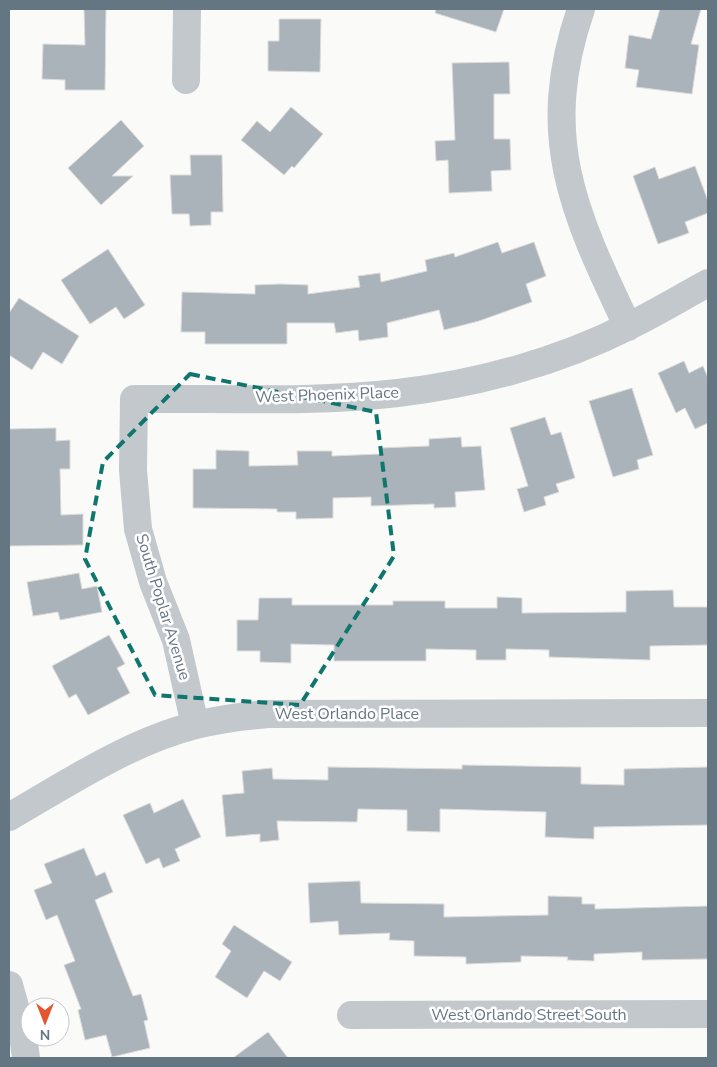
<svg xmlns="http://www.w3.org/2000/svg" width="717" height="1067" font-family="'Nunito Sans',sans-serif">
<rect width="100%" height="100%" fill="#fafaf8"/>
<path fill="#aab3b9" stroke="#dcdcda" d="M 84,9 L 106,9 L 105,90 L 65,90 L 65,80 L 42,79 L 43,44 L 85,45 Z
M 436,9 L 504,9 L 496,32 L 435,13 Z
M 660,9 L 701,9 L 691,44 L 699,45 L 692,94 L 636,87 L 639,70 L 625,68 L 629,35 L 651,39 Z
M 279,19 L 321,19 L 320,72 L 268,71 L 268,41 L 279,41 Z
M 509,62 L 510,94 L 494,94 L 494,139 L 510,139 L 511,170 L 491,171 L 492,191 L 449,193 L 448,160 L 436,161 L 435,141 L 455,140 L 452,63 Z
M 291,107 L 323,134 L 294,168 L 292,166 L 284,175 L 241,140 L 257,121 L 270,132 Z
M 121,120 L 144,146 L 112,176 L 133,176 L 101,205 L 68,168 Z
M 190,155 L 222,155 L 223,212 L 211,212 L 211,225 L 190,226 L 189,214 L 172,214 L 170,175 L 191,175 Z
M 695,166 L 708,201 L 708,213 L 685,222 L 689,233 L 658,244 L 633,176 L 655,167 L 659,179 Z
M 498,242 L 502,253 L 534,242 L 546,276 L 526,284 L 532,302 L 479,321 L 444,330 L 439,310 L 387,323 L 388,337 L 359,341 L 358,330 L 336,333 L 334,323 L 287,323 L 287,344 L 205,344 L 205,332 L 181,332 L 182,292 L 255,294 L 255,285 L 280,284 L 308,285 L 308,294 L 360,287 L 358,276 L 380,273 L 381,282 L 427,271 L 425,260 L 454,253 L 455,257 Z
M 108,249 L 145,305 L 124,319 L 116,307 L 90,324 L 61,280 Z
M 19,298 L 79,336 L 62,364 L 43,352 L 32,370 L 9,355 L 9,313 Z
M 684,361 L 689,373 L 703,366 L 708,378 L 708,423 L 695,429 L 685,408 L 676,413 L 658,373 Z
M 632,388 L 653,455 L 637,460 L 639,469 L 613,477 L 589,401 Z
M 545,417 L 551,435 L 561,432 L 575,478 L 556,484 L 559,492 L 544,497 L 546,505 L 524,512 L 517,489 L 528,486 L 510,428 Z
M 56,428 L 56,441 L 70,440 L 70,469 L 60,469 L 61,515 L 83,514 L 83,545 L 9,546 L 9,429 Z
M 461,437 L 462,447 L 481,446 L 485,490 L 455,492 L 456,507 L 434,508 L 434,504 L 371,506 L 371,497 L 333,498 L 333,518 L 296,519 L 296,512 L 277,512 L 277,509 L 193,508 L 193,469 L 216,469 L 216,450 L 249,451 L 249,466 L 298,465 L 297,451 L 332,451 L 332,456 L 380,454 L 380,448 L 429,446 L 429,439 Z
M 79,573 L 82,589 L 97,586 L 102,612 L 60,620 L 58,612 L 33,616 L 27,582 Z
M 673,590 L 674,607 L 708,607 L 708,645 L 650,646 L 650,660 L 549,657 L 549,650 L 506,649 L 506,660 L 476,660 L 476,650 L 426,649 L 426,661 L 334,661 L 334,645 L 291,644 L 291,663 L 260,662 L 260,651 L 237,651 L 237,620 L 258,620 L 259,598 L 292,598 L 292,605 L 393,605 L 393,601 L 445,601 L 445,608 L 497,608 L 497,597 L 522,598 L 522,613 L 626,612 L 626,591 Z
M 109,635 L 125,664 L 117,668 L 130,693 L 88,715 L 76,694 L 69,698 L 52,666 Z
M 462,765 L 581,767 L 581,784 L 624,785 L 624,769 L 708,767 L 708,825 L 594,827 L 594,839 L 545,837 L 546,812 L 440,809 L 440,832 L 407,831 L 407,810 L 358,809 L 357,822 L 277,821 L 279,840 L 260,842 L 260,834 L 226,837 L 222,795 L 244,793 L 242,771 L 272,768 L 273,779 L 328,780 L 328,767 L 462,769 Z
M 183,799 L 201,837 L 175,849 L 180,861 L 163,868 L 159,858 L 146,864 L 123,815 L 150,803 L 154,813 Z
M 84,848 L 96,876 L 105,872 L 113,892 L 95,900 L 133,996 L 141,994 L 148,1020 L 144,1021 L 150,1048 L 112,1057 L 106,1035 L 85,1040 L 78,1010 L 81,1009 L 64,965 L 75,961 L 57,915 L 46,920 L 34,890 L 52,883 L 44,864 Z
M 360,881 L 361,903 L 444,904 L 444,917 L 548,915 L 548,896 L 582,897 L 582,904 L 595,904 L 595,909 L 708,906 L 708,959 L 642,960 L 642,952 L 594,954 L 594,961 L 567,960 L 568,957 L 521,956 L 521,962 L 466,964 L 466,957 L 414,956 L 414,941 L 389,940 L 390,933 L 339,935 L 338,921 L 310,923 L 308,883 Z
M 234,925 L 292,962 L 280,981 L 264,971 L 247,998 L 215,977 L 231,951 L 222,944 Z
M 268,1032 L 288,1058 L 233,1058 Z"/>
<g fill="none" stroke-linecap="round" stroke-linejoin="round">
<path stroke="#c3c8cc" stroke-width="28" d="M 581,9 C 537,137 574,213 628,327
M 186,80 L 187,9
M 195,725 L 176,640 L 153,582 L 138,529 L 133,470 L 134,399 C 221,398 311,403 398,393 C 476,384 558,362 629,326 C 656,313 682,297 708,283
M 9,817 C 68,783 129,742 196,725 C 220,719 244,716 268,714 L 708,713
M 9,985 L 23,1035 L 26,1058
M 351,1015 L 708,1014"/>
</g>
<path fill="none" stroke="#0f766e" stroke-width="4" stroke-dasharray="10 6" stroke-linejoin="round" d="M 190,374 L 376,412 L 394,556 L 300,705 L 155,695 L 85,559 L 103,462 Z"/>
<g text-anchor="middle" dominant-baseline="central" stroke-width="5" stroke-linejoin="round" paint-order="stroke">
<g font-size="16" fill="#657683" stroke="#fff">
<text transform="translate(327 395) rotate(-2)">West Phoenix Place</text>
<text transform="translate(163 607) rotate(73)">South Poplar Avenue</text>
<text x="347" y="714">West Orlando Place</text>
<text x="529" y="1015">West Orlando Street South</text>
</g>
</g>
<rect width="717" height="1067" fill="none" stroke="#657683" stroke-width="20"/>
<g transform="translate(45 1022) rotate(180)"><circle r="24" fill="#ffffff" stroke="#c1c8cd"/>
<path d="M0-4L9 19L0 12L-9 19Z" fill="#e4572e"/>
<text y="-8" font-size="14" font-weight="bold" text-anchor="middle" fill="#657683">N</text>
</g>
</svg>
